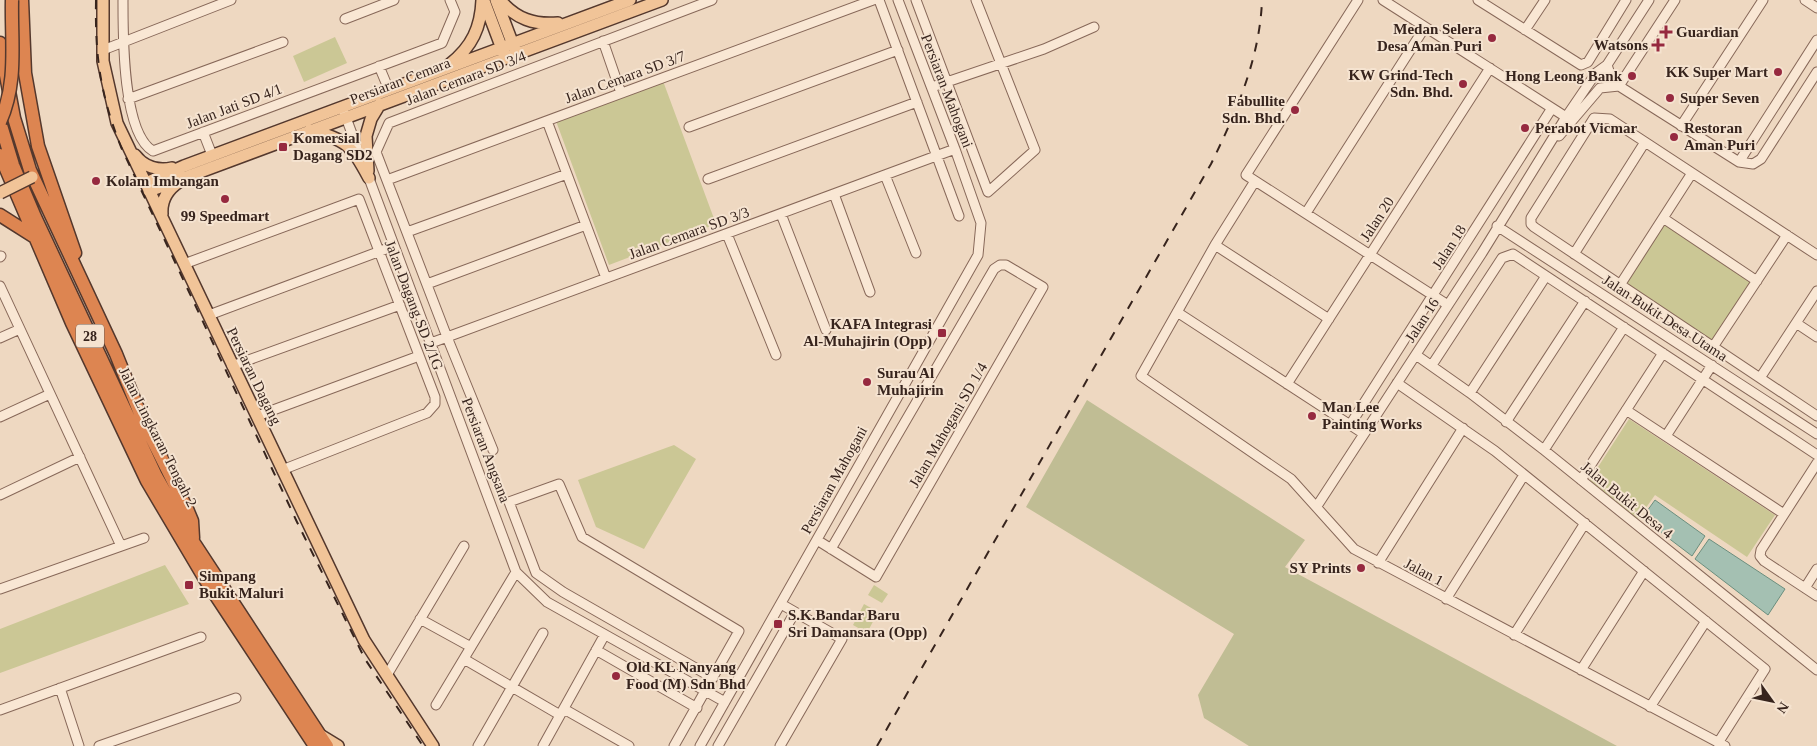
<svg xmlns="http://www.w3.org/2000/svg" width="1817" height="746" font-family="Georgia,serif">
<rect width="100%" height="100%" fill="#eed8c1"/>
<path fill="#cbc795" d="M 335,37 L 347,63 L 304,82 L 293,56 Z
M 663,81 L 716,224 L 609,265 L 556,121 Z
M 1663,218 L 1757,281 L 1713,347 L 1620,285 Z
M 1629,419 L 1775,515 L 1747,557 L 1655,495 L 1638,519 L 1589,481 Z
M 674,445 L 696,459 L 644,549 L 596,527 L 578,480 Z
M 165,565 L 189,604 L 0,673 L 0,629 Z
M 874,585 L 888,594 L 882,603 L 868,595 Z
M 864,604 L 878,612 L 867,633 L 853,625 Z"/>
<path fill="#c0bd94" d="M 1087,400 L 1305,540 L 1285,567 L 1617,746 L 1249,746 L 1204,718 L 1198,695 L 1234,634 L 1026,507 Z"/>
<path fill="#a4c0b2" stroke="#6b8e7e" d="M 1655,500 L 1705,536 L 1692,556 L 1642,518 Z
M 1709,539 L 1785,589 L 1768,615 L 1695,559 Z"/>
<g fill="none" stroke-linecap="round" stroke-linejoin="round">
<defs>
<path id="minor" d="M 123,0 C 123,33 122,133 153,151 L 442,43 L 455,12 L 450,0
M 879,0 L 959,216
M 916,0 L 988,192 L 1035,150 L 976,0
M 1358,0 L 1246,175 L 1448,305
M 1383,0 L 1566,117
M 1478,0 L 1581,65 L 1588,62 L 1626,0
M 1805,0 L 1817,8
M 345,19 L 394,0
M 1525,30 L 1545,0
M 603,41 L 621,93
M 103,50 L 231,0
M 1607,65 L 1612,80 L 1619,86 L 1739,162 L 1753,164 L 1761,159 L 1817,72
M 379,66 L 389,90
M 1619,86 L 1675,0
M 932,87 L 1044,49 L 1094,27
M 128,99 L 283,42
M 344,112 L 362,161
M 547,121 L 606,278
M 1681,126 L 1763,0
M 689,127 L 898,50
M 203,132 L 212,155
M 1559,136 L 1600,88 L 1619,86
M 1739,162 L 1817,40
M 367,173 L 516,572 L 547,602 L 725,702
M 885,175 L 916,253
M 708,179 L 917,102
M 387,180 L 873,0
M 1255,181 L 1215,245 L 1141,376 L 1291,479 L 1354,549 L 1725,746
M 834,194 L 870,292
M 1306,213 L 1425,27
M 781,214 L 826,330
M 1663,218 L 1757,281
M 1497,226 L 1817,434
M 407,232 L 567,174
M 727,234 L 776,355
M 1215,245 L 1329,319
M 1574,254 L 1645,142
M 1817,255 L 1610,119 L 1594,118 L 1531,218 L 1531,224 L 1534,227 L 1817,416
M 0,257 L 1,256
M 184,264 L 359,199 L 435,397 L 435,404 L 427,413 L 282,470
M 427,284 L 586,225
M 1620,285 L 1692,173
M 0,286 L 121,546
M 1177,312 L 1364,434
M 209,315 L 394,246
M 1796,323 L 1817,337
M 0,338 L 20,329
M 431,343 L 955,149
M 1713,347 L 1787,235
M 1416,355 L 1470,393 L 1544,450 L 1817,670
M 1432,365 L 1502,258 L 1513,254 L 1817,455
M 232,366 L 400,305
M 1760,378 L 1817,291
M 1397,383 L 1495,451 L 1765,669 L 1718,743
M 1287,384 L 1490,68
M 1470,393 L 1546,276
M 1626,410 L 1784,514
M 257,416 L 419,356
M 0,417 L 50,394
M 1506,422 L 1585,301
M 1350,425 L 1552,108
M 1666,436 L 1712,365
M 493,450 L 447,337 L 376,152 L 389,123 L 712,0
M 1544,450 L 1624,327
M 1817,463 L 1761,550 L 1760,556 L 1764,561 L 1817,596
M 1581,480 L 1663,353
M 0,495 L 80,457
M 1317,506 L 1482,253 L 1566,117 L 1596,73 L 1607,65 L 1649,0
M 817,540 L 876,577 L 1043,287 L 1006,265 L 1000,265 L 994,269 L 831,549
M 1378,563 L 1463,428
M 1805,588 L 1817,569
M 0,589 L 144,538
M 1446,599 L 1524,475
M 420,619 L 471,647
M 1514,635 L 1585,523
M 596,650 L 697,708
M 464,659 L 560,715
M 1581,670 L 1644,571
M 387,675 L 464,546
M 60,688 L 79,746
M 436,705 L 516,572
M 1650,707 L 1706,621
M 564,709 L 629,746
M 0,710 L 201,637
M 99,746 L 236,698
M 478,746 L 543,633
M 543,746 L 604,636
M 674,746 L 739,631 L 582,537 L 559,484 L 509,502 L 536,573 L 563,592 L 713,678
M 700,746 L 978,255 L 981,223 L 955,149 L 898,0
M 718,746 L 795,612
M 780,746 L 842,639 L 781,604"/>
<path id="major" d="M 103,0 L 103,61 L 117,123 L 364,640 L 433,746
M 496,0 L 515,50
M 500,0 C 516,19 534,25 558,23
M 484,1 L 504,54
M 450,64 C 472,47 481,27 482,0
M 310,130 C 347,140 351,145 369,178
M 135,155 C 144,167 158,171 172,168
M 368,171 L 366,136 L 371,119 L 380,104
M 146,183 L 184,166 L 630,0
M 149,191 L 662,0
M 162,214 C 161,200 167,190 179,182
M 320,735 L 338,746"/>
<path id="highway" d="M 22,0 L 25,73 L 38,146 L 75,253
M 0,43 L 14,118 L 30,170 L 116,354 L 143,421 L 187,509 L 192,521 L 193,538
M 0,122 L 13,165 L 35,217 L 156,476 L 194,543 L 327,746
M 0,155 L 72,323 L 147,481 L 205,579 L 315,746
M 0,215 L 33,236"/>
</defs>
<use href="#minor" stroke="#876859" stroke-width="11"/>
<use href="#major" stroke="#54382d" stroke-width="14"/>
<use href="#highway" stroke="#54382d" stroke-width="15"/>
<use href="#minor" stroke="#f9e7d4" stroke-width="9"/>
<use href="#major" stroke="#f1c498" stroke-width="11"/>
<use href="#highway" stroke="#dd8551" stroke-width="12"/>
<path stroke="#37241d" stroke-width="2" stroke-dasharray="9 9" stroke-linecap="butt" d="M 96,0 C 95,56 100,94 121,147 L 297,522 L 365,659 L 423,746
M 877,746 L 1211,164 C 1236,113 1260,58 1262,0"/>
<defs>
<path id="major-bridge" d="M 0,193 L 32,177"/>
<path id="highway-bridge" d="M 0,122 C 18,82 11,42 12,0"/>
</defs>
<use href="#major-bridge" stroke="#54382d" stroke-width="14" stroke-linecap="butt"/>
<use href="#highway-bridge" stroke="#54382d" stroke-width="15" stroke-linecap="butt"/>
<use href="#major-bridge" stroke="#f1c498" stroke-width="11"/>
<use href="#highway-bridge" stroke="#dd8551" stroke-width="12"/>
</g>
<g fill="#96293f" stroke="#f5e3d0" stroke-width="2">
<path d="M1663.5 24.5h5v5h5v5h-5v5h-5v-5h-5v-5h5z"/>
<circle cx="1492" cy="38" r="5"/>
<path d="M1655.5 37.5h5v5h5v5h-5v5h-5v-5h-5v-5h5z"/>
<circle cx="1778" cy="72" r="5"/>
<circle cx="1632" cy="76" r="5"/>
<circle cx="1463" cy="84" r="5"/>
<circle cx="1670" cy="98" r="5"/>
<circle cx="1295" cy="110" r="5"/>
<circle cx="1525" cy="128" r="5"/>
<circle cx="1674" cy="137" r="5"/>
<rect x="278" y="142" width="10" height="10" rx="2.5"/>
<circle cx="96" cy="181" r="5"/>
<circle cx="225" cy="199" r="5"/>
<rect x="937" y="328" width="10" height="10" rx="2.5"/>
<circle cx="867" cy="382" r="5"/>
<circle cx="1312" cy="416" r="5"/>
<circle cx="1361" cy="568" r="5"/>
<rect x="184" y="580" width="10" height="10" rx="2.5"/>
<rect x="773" y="619" width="10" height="10" rx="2.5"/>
<circle cx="616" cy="676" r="5"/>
</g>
<g text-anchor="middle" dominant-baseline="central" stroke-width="4" stroke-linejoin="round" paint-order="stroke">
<rect fill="#f5e3d0" stroke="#705d53" stroke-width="1" x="76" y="324.5" width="28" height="23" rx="4"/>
<g font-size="14" font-weight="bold" fill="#37241d">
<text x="90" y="336">28</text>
</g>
<g font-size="15" font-weight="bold" fill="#37241d" stroke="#f5e3d0" text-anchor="start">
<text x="1482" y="29" text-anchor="end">Medan Selera<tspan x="1482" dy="17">Desa Aman Puri</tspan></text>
<text x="1676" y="32">Guardian</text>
<text x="1648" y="45" text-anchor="end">Watsons</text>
<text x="1768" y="72" text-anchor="end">KK Super Mart</text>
<text x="1453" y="75" text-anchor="end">KW Grind-Tech<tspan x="1453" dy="17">Sdn. Bhd.</tspan></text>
<text x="1622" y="76" text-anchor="end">Hong Leong Bank</text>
<text x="1680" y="98">Super Seven</text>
<text x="1285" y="101" text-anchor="end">Fabullite<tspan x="1285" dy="17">Sdn. Bhd.</tspan></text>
<text x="1535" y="128">Perabot Vicmar</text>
<text x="1684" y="128">Restoran<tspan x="1684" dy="17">Aman Puri</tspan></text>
<text x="293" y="138">Komersial<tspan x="293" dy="17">Dagang SD2</tspan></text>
<text x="106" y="181">Kolam Imbangan</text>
<text x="225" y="216" text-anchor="middle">99 Speedmart</text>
<text x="932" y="324" text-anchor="end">KAFA Integrasi<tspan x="932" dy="17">Al-Muhajirin (Opp)</tspan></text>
<text x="877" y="373">Surau Al<tspan x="877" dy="17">Muhajirin</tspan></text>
<text x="1322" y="407">Man Lee<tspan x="1322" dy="17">Painting Works</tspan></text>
<text x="1351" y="568" text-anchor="end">SY Prints</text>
<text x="199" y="576">Simpang<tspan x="199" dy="17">Bukit Maluri</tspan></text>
<text x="788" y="615">S.K.Bandar Baru<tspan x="788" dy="17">Sri Damansara (Opp)</tspan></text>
<text x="626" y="667">Old KL Nanyang<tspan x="626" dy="17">Food (M) Sdn Bhd</tspan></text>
</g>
<g font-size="15" fill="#37241d" stroke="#f5e3d0">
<text transform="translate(625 77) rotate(-20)">Jalan Cemara SD 3/7</text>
<text transform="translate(466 78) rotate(-21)">Jalan Cemara SD 3/4</text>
<text transform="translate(400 81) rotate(-21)">Persiaran Cemara</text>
<text transform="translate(947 91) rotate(69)">Persiaran Mahogani</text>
<text transform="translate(234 106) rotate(-21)">Jalan Jati SD 4/1</text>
<text transform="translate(1377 219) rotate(-57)">Jalan 20</text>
<text transform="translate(689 233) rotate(-20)">Jalan Cemara SD 3/3</text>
<text transform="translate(1449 247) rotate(-57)">Jalan 18</text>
<text transform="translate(414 305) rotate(69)">Jalan Dagang SD 2/1G</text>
<text transform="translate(1665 318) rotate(33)">Jalan Bukit Desa Utama</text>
<text transform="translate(1422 320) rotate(-57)">Jalan 16</text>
<text transform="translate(254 376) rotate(64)">Persiaran Dagang</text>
<text transform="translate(948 425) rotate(-60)">Jalan Mahogani SD 1/4</text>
<text transform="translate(158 437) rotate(63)">Jalan Lingkaran Tengah 2</text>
<text transform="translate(486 450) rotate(69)">Persiaran Angsana</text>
<text transform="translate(834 480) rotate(-61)">Persiaran Mahogani</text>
<text transform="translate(1627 500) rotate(39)">Jalan Bukit Desa 4</text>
<text transform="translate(1424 572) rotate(28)">Jalan 1</text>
</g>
</g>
<g transform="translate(1772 701) rotate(123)" stroke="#f5e3d0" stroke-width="4" paint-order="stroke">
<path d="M0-4L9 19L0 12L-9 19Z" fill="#37241d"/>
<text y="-8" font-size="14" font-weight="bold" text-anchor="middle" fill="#37241d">N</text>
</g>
</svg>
